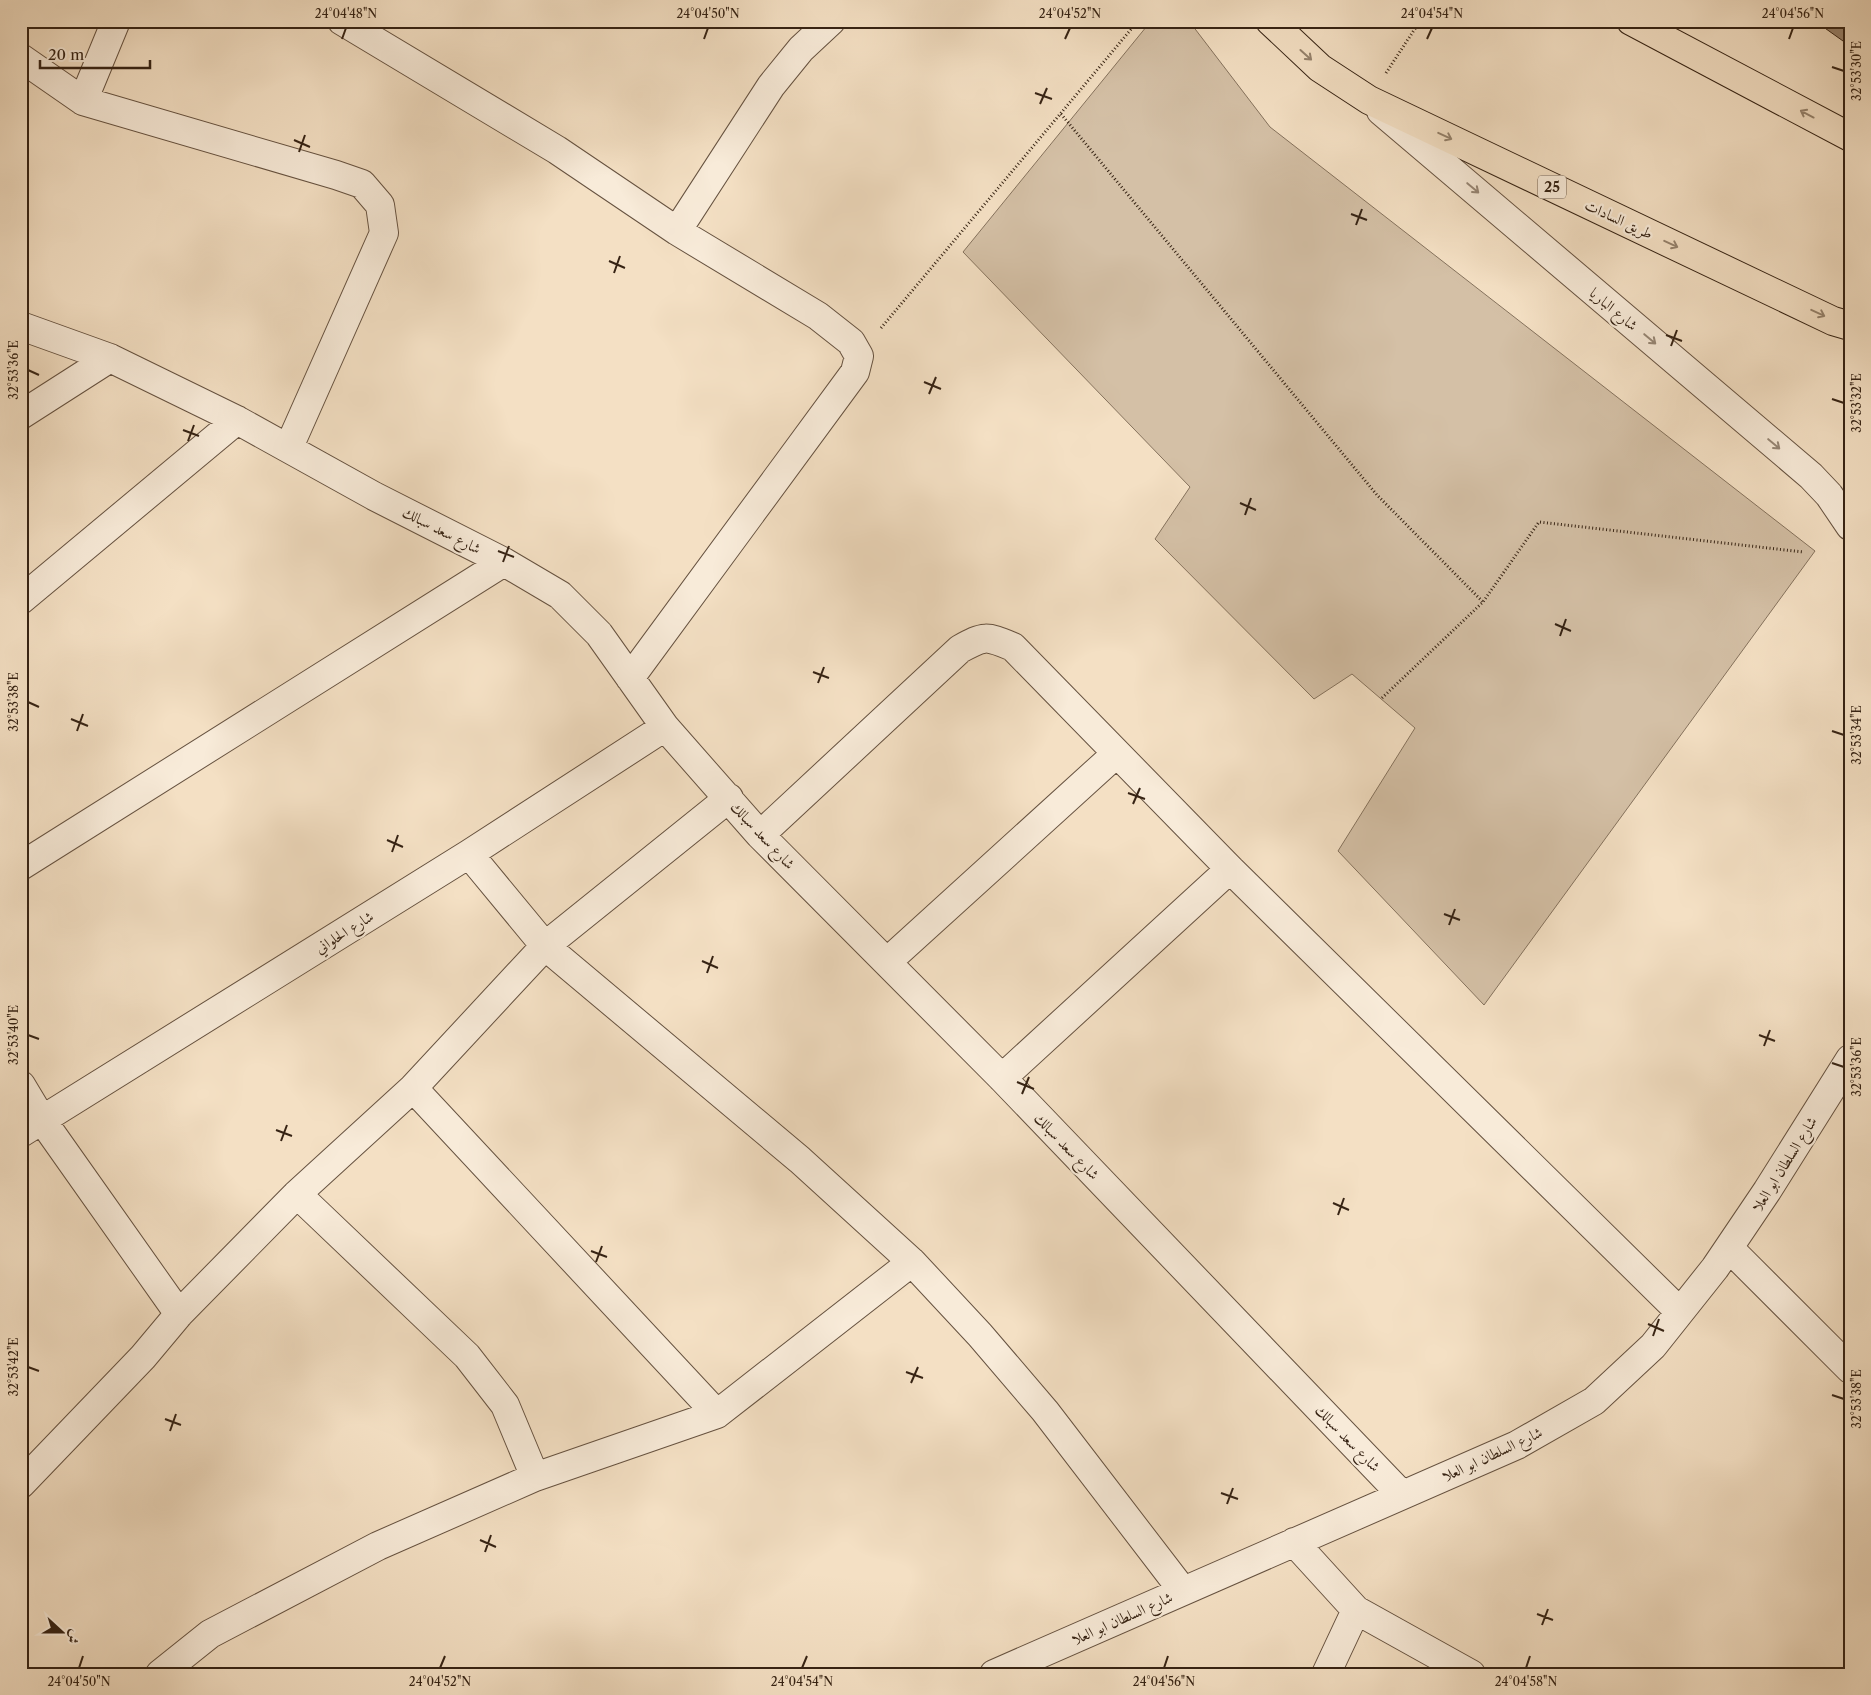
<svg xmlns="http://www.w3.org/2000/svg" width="1871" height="1695" font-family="'Libre Caslon Text',Amiri,serif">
<rect width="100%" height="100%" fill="#f4e0c4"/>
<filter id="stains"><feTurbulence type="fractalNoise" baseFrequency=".004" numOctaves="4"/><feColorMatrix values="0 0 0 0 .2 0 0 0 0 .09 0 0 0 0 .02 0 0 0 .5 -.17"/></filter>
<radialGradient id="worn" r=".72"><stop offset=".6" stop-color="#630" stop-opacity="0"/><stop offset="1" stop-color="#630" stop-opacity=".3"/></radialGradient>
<path fill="#d4c0a6" stroke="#85725d" d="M 1151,21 L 1189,21 L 1270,127 L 1815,551 L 1484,1005 L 1338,851 L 1415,728 L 1352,674 L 1314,699 L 1155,539 L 1190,487 L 963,252 Z"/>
<path fill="#998570" stroke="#362314" d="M 1815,21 L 1850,21 L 1850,46 Z"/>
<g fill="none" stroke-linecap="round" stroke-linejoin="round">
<defs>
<path id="street" d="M 342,21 L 557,150 L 677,231 L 818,316 L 851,342 L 859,356 L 855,372 L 630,678
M 21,58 L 83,101 L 336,175 L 362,184 L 380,205 L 384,233 L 289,447
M 83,101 L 116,21
M 1381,111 L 1811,476 L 1829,495 L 1850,526
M 677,231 L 771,86 L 801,49 L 831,21
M 21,326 L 110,358 L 237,420 L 374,496 L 504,562 L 560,595 L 599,634 L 665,727 L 760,835 L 1002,1078 L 1402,1495
M 21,415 L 110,358
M 21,600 L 237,420
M 760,835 L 960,649 C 985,635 986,636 1013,647 L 1230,869 L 1680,1312
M 469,854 L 545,946 L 800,1160 L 912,1262 L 980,1335 L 1045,1411 L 1183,1591
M 21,866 L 504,562
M 887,962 L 1116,754
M 1002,1078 L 1230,869
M 21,1085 L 42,1120 L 179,1314
M 413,1088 L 717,1414
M 21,1133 L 469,854 L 665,727
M 297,1194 L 467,1356 L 505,1405 L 535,1477
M 1729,1248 L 1850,1369
M 21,1484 L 143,1357 L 179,1314 L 297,1194 L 413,1088 L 545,946 L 729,798
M 1294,1542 L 1356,1610 L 1471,1674
M 160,1674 L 210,1634 L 378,1546 L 535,1477 L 717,1414 L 912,1262
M 994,1674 L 1517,1445 L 1594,1401 L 1653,1346 L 1715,1268 L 1767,1191 L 1850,1059
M 1326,1674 L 1356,1610"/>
<path id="primary" d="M 1270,21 L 1320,68 L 1369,100 L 1833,321 L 1850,326
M 1631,21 L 1850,137"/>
</defs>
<use href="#street" stroke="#665240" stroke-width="30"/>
<use href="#primary" stroke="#362314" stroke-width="30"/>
<path stroke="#362314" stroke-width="3" stroke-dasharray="1 2.5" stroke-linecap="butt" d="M 1386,73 L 1420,21
M 1061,114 L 1377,495 L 1483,602
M 881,328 L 1138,21
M 1382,698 L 1483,602 L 1539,522 L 1803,552"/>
<use href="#street" stroke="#f8ebd9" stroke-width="28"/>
<use href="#primary" stroke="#f4e0c4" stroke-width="28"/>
</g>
<defs><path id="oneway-shaft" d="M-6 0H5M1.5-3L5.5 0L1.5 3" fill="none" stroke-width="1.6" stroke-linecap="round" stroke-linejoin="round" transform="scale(1.25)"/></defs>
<g stroke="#95826c">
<use href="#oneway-shaft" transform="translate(1306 55) rotate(42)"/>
<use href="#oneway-shaft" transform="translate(1807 114) rotate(-152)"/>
<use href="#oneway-shaft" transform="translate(1445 136) rotate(25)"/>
<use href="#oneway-shaft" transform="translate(1671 244) rotate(25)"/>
<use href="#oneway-shaft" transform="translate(1818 313) rotate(25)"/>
</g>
<g stroke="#978776">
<use href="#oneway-shaft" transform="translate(1473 188) rotate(40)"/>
<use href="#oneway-shaft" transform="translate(1650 339) rotate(40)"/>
<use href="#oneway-shaft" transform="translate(1774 444) rotate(40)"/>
</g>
<path fill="none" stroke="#362314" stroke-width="2" d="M 342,39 L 346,28M 704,39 L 708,28M 1065,39 L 1070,28M 1427,39 L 1432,28M 1789,39 L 1793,28M 1832,67 L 1844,71M 1035,93 L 1052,99M 1040,104 L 1047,88M 294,140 L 310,147M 299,152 L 305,135M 1351,214 L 1367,220M 1356,225 L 1362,209M 609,261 L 625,268M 614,273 L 620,256M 1666,335 L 1682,341M 1671,346 L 1677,330M 28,370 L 39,375M 924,382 L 941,389M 929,394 L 936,377M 1832,399 L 1844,403M 183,430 L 199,436M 188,441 L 194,425M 1240,503 L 1256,510M 1245,515 L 1251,498M 498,551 L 514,557M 503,562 L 509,546M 1555,624 L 1571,631M 1560,636 L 1566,619M 813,672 L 829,678M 818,683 L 824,667M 28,702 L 39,707M 71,719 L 88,726M 77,731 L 83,714M 1832,731 L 1844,735M 1128,793 L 1145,799M 1133,804 L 1140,788M 387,840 L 403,847M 392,852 L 398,835M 1444,914 L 1460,920M 1449,925 L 1455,909M 702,961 L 718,968M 707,973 L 713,956M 28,1035 L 39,1039M 1759,1035 L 1775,1041M 1764,1046 L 1770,1030M 1832,1063 L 1844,1067M 1017,1082 L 1034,1089M 1022,1094 L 1029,1077M 276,1130 L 292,1136M 281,1141 L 287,1125M 1333,1203 L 1349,1210M 1338,1215 L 1344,1198M 591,1251 L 607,1257M 596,1262 L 602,1246M 1648,1324 L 1664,1331M 1653,1336 L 1659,1319M 28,1367 L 39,1371M 906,1372 L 923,1378M 911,1383 L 918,1367M 1832,1395 L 1844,1399M 165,1419 L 181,1425M 170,1431 L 176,1414M 1221,1493 L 1238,1499M 1227,1504 L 1233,1488M 480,1540 L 496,1547M 485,1552 L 491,1535M 1537,1614 L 1553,1620M 1542,1625 L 1548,1609M 79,1668 L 83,1656M 440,1668 L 445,1656M 802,1668 L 807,1656M 1164,1668 L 1168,1656M 1526,1668 L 1530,1656"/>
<g text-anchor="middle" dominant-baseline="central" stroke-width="4.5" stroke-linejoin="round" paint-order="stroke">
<rect fill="#f8ebd9" stroke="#705f4f" stroke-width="1" x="1538" y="175.5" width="28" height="23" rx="4"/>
<g font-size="14" font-weight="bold" fill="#362314">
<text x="1552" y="187">25</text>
</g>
<g font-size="15" fill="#362314" stroke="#f8ebd9">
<text transform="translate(1619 219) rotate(25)">طريق السادات</text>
<text transform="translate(1614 309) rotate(40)">شارع الباريا</text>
<text transform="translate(442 530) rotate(27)">شارع سعد سبالك</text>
<text transform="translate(763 835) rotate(47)">شارع سعد سبالك</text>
<text transform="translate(344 932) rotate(-32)">شارع الحلواني</text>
<text transform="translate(1067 1146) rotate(46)">شارع سعد سبالك</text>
<text transform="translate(1784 1164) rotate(-58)">شارع السلطان ابو العلا</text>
<text transform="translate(1348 1438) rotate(46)">شارع سعد سبالك</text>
<text transform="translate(1492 1454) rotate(-25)">شارع السلطان ابو العلا</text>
<text transform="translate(1122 1618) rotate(-24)">شارع السلطان ابو العلا</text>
</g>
</g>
<rect width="1871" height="1695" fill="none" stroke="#f4e0c4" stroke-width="55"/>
<g transform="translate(62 1632) rotate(111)" stroke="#f8ebd9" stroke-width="4" paint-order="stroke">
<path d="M0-4L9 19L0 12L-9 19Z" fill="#362314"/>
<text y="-8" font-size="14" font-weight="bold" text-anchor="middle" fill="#362314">ش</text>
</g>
<path d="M40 60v8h110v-8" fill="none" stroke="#362314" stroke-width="2.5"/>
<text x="48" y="60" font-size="15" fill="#362314" stroke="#f8ebd9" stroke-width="4" paint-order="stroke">20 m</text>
<rect x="28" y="28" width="1816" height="1640" fill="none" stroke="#362314" stroke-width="2"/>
<g font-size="12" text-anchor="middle" fill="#362314">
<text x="346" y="18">24°04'48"N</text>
<text x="708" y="18">24°04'50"N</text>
<text x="1070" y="18">24°04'52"N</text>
<text x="1432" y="18">24°04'54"N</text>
<text x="1793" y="18">24°04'56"N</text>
<text transform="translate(1857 71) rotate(-90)" y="4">32°53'30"E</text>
<text transform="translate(14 370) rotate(-90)" y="4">32°53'36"E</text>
<text transform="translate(1857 403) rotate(-90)" y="4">32°53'32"E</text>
<text transform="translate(14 702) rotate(-90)" y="4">32°53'38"E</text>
<text transform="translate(1857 735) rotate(-90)" y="4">32°53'34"E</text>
<text transform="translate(14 1035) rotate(-90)" y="4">32°53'40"E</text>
<text transform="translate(1857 1067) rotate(-90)" y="4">32°53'36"E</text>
<text transform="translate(14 1367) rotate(-90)" y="4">32°53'42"E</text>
<text transform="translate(1857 1399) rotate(-90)" y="4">32°53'38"E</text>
<text x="79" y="1686">24°04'50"N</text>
<text x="440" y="1686">24°04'52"N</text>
<text x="802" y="1686">24°04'54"N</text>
<text x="1164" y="1686">24°04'56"N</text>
<text x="1526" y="1686">24°04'58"N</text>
</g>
<rect width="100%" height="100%" filter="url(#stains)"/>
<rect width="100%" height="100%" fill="url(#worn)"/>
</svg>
